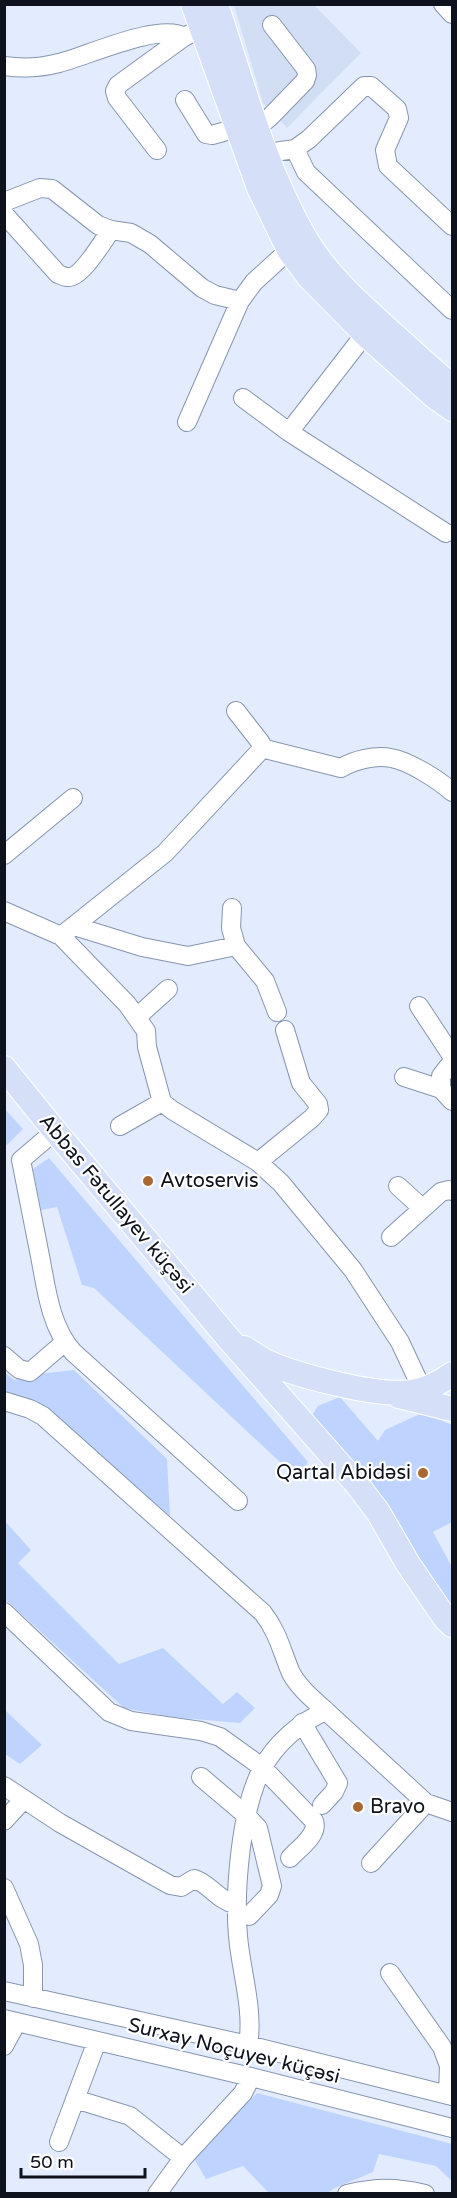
<svg xmlns="http://www.w3.org/2000/svg" width="457" height="2198" font-family="'Varela Round',sans-serif">
<rect width="100%" height="100%" fill="#e3ecff"/>
<path fill="#d2def4" d="M 234,5 L 314,5 L 361,53 L 287,128 L 263,103 Z"/>
<path fill="#bed4fe" d="M 4,1108 L 23,1129 L 7,1145 L 5,1144 Z
M 49,1158 L 308,1462 L 298,1479 L 94,1288 L 82,1285 L 57,1207 L 41,1210 L 33,1169 Z
M 74,1370 L 167,1459 L 170,1516 L 40,1404 L 5,1391 L 4,1372 L 14,1380 L 46,1373 Z
M 340,1397 L 378,1441 L 385,1430 L 422,1413 L 452,1425 L 452,1522 L 433,1532 L 452,1567 L 452,1612 L 383,1498 L 311,1417 L 318,1406 Z
M 4,1520 L 31,1550 L 18,1563 L 119,1664 L 163,1648 L 223,1704 L 237,1692 L 255,1708 L 240,1723 L 171,1717 L 124,1708 L 5,1599 Z
M 5,1710 L 42,1745 L 20,1764 L 5,1754 Z
M 257,2093 L 452,2144 L 452,2181 L 436,2166 L 379,2154 L 373,2172 L 335,2188 L 327,2193 L 269,2193 L 243,2166 L 206,2179 L 193,2157 Z"/>
<g fill="none" stroke-linecap="round" stroke-linejoin="round">
<defs>
<path id="minor" d="M 443,4 L 452,14
M 4,66 C 24,69 40,68 59,63 C 87,56 160,22 184,37
M 185,100 L 206,134 L 212,135 L 237,128
M 257,127 L 269,118 L 305,81 L 307,75 L 306,69 L 272,25
M 295,149 L 306,172 L 452,310
M 157,150 L 117,98 L 115,91 L 118,85 L 184,37 L 192,33
M 267,153 L 295,149 L 309,139 L 364,86 L 371,86 L 397,109 L 399,118 L 385,150 L 388,166 L 452,226
M 4,202 L 40,188 L 52,189 L 98,225 L 111,230 L 131,233 L 150,244 L 202,288 L 215,295 L 240,301 L 254,282 L 289,250
M 4,214 L 58,274 C 61,275 64,277 67,277 C 81,279 103,241 111,230
M 365,334 L 289,432 L 446,533
M 243,398 L 289,432
M 187,422 L 240,301
M 261,748 L 341,768 C 354,760 375,755 391,758 C 409,761 439,780 452,792
M 4,855 L 73,798
M 232,908 L 231,928 L 236,946 L 265,981 L 277,1012
M 4,911 L 61,936 L 127,1004 L 146,1031 L 147,1047 L 162,1102 L 172,1110 L 258,1162 L 281,1183 L 353,1270 L 400,1342 L 422,1389
M 74,926 L 142,947 L 188,956 L 236,946
M 61,936 L 165,853 L 259,752 L 261,748 L 261,743 L 236,711
M 419,1006 L 452,1056
M 137,1017 L 168,989
M 452,1062 L 441,1076 L 441,1089 L 452,1101
M 404,1077 L 441,1089
M 120,1126 L 162,1102
M 55,1131 L 21,1160 C 27,1190 33,1221 39,1251 C 46,1285 49,1325 73,1352 L 238,1501
M 258,1162 L 312,1118 L 319,1110 L 318,1104 L 301,1083 L 285,1030
M 398,1186 L 422,1208
M 391,1237 L 441,1192 L 449,1190 L 452,1191
M 4,1356 L 19,1369 L 30,1372 L 65,1342
M 4,1401 L 30,1409 L 43,1416 L 263,1613 C 278,1632 282,1652 291,1673 C 299,1688 314,1700 326,1711
M 4,1612 L 109,1712 L 131,1721 L 201,1731 L 220,1737 L 262,1767 L 314,1821 C 319,1835 299,1848 290,1858
M 302,1723 L 338,1783 L 334,1792 L 322,1805
M 201,1777 L 246,1815 L 258,1828 L 272,1886 L 269,1895 L 249,1916
M 4,1786 L 60,1823 L 170,1885 L 181,1887 L 194,1879 C 209,1883 216,1899 236,1905
M 4,1821 L 24,1799
M 371,1863 L 426,1803
M 4,1888 L 29,1944 L 33,1965 L 33,1998
M 390,1973 L 442,2047 L 449,2066 L 448,2095
M 4,1991 L 248,2045 L 452,2096
M 4,2019 L 251,2077 L 452,2128
M 248,2045 C 254,2009 241,1972 238,1936 C 234,1891 241,1808 262,1769 C 275,1744 300,1722 326,1711 L 426,1803 L 452,1812
M 4,2046 L 17,2022
M 75,2099 L 130,2116 L 183,2158
M 59,2142 L 97,2041
M 157,2194 L 183,2158 L 243,2093 L 251,2077
M 347,2194 C 376,2187 396,2187 425,2194"/>
<path id="major" d="M 193,4 L 259,188 L 289,250 L 309,277 L 365,334 L 434,396 L 452,409
M 216,4 C 242,82 264,167 305,238 C 327,276 362,306 394,335 C 413,352 432,370 452,386
M 4,1068 L 55,1131 L 229,1339 L 356,1483 L 378,1512 L 408,1564 L 445,1618 L 452,1625
M 244,1348 C 251,1352 259,1358 267,1362 C 298,1376 378,1397 411,1392 C 426,1390 440,1383 452,1374
M 399,1396 L 452,1409"/>
</defs>
<use href="#minor" stroke="#8695b1" stroke-width="20"/>
<use href="#major" stroke="#fff" stroke-width="26"/>
<use href="#minor" stroke="#fff" stroke-width="18"/>
<use href="#major" stroke="#d5e0f8" stroke-width="24"/>
</g>
<g fill="#a96732" stroke="#fff" stroke-width="2">
<circle cx="148" cy="1181" r="6"/>
<circle cx="423" cy="1473" r="6"/>
<circle cx="358" cy="1807" r="6"/>
</g>
<g text-anchor="middle" dominant-baseline="central" stroke-width="4.5" stroke-linejoin="round" paint-order="stroke">
<g font-size="20" fill="#0d121c" stroke="#fff" text-anchor="start">
<text x="160" y="1181">Avtoservis</text>
<text x="411" y="1473" text-anchor="end">Qartal Abidəsi</text>
<text x="370" y="1807">Bravo</text>
</g>
<g font-size="20" fill="#0d121c" stroke="#fff">
<text transform="translate(116 1204) rotate(50)">Abbas Fətullayev küçəsi</text>
<text transform="translate(234 2051) rotate(14)">Surxay Noçuyev küçəsi</text>
</g>
</g>
<rect width="457" height="2198" fill="none" stroke="#0d121c" stroke-width="12"/>
<path d="M21 2168v9h124v-9" fill="none" stroke="#0d121c" stroke-width="3"/>
<text x="30" y="2168" font-size="18" fill="#0d121c" stroke="#ffffff" stroke-width="4.5" paint-order="stroke">50 m</text>
</svg>
